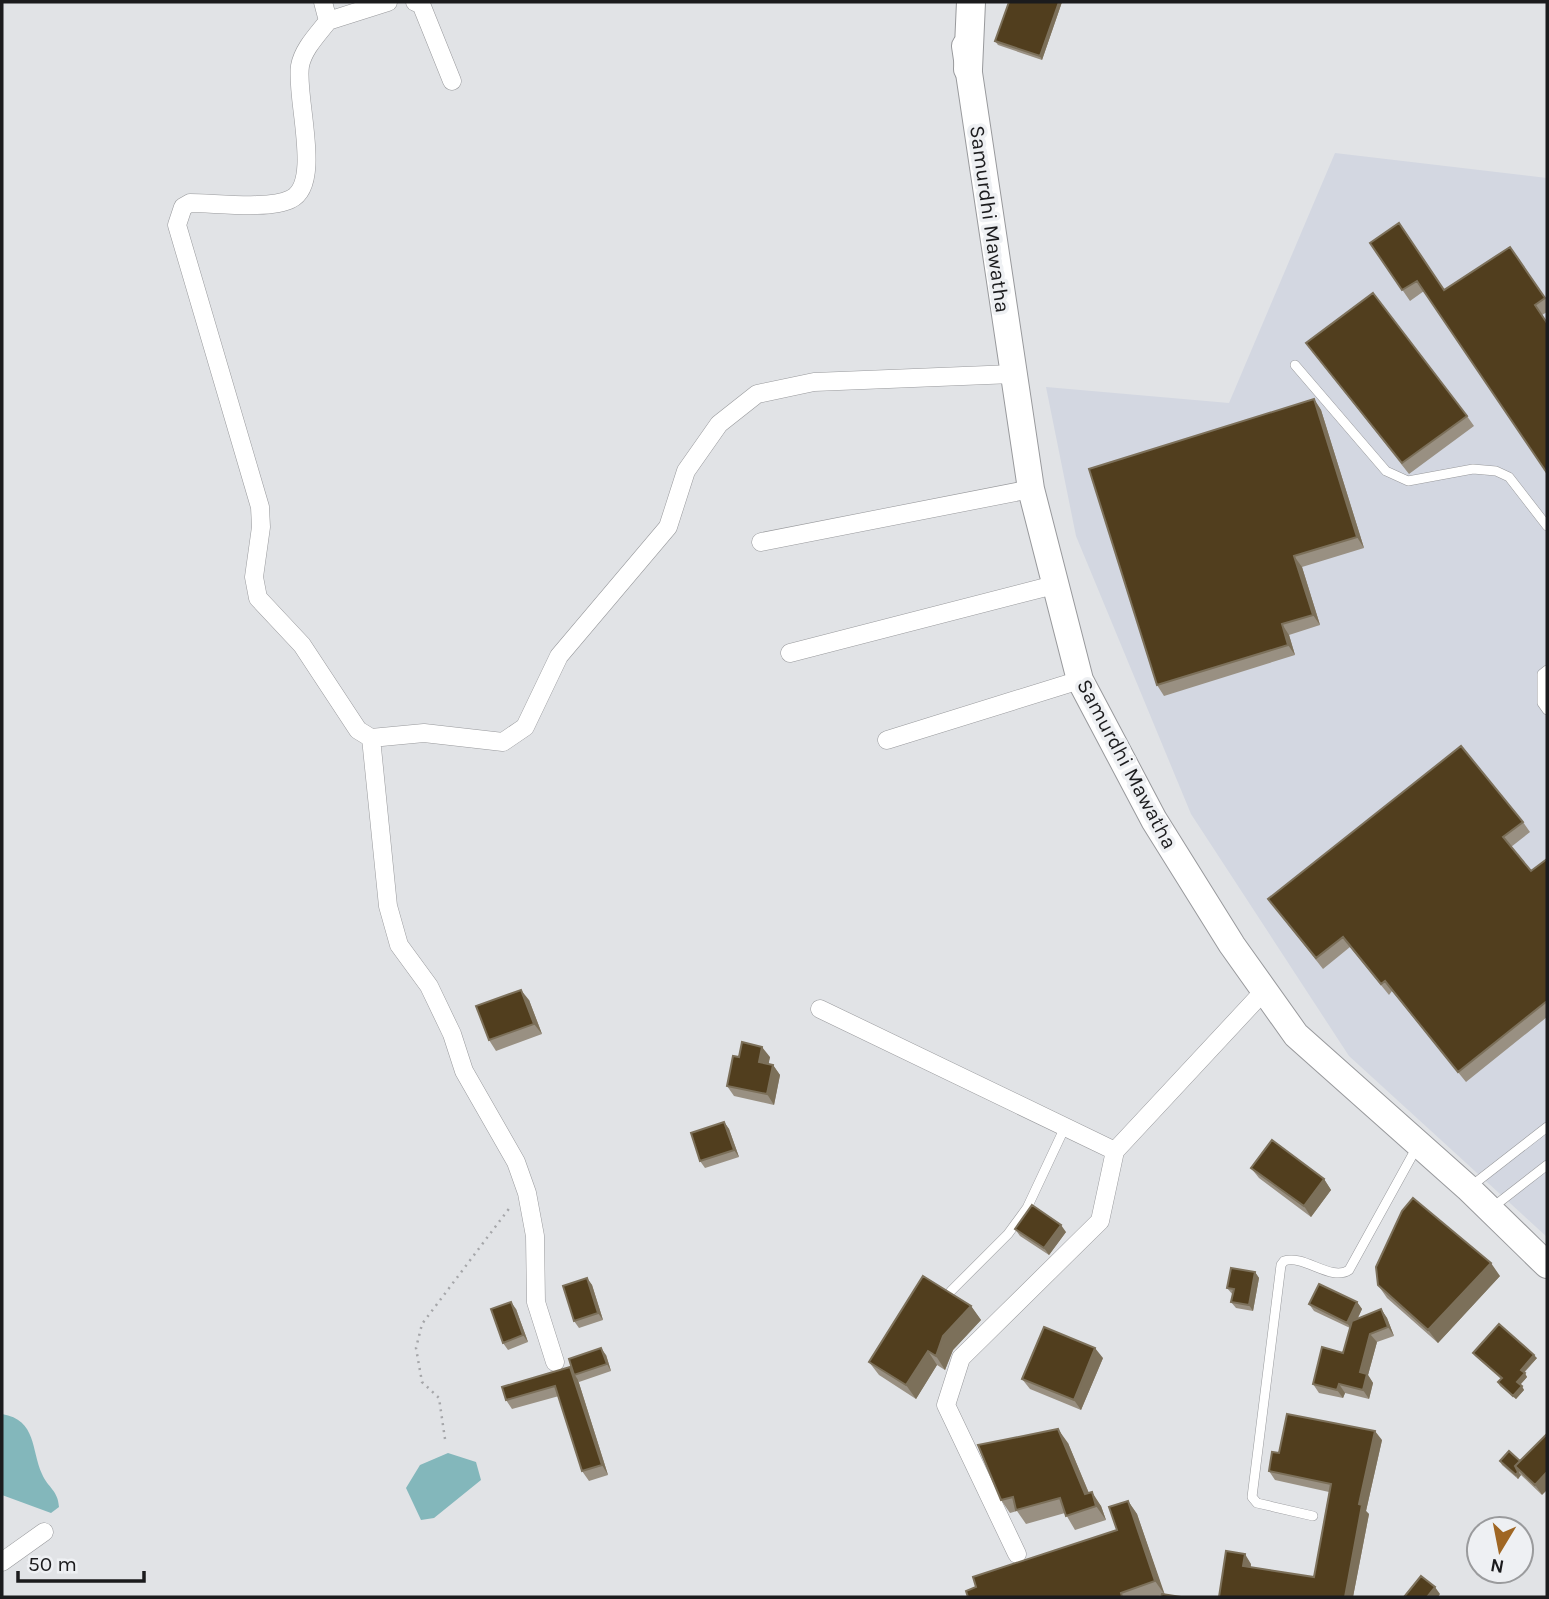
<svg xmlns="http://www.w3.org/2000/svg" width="1549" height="1599" font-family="Karla,sans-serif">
<rect width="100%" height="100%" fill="#e1e3e6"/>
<path fill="#d3d7e1" d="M 1335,153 L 1547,178 L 1547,1237 L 1349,1056 L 1191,814 L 1076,536 L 1046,387 L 1229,403 Z"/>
<path fill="#83b7bb" d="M 2,1414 C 37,1420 31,1450 42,1474 C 48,1488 58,1490 59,1507 L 51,1513 L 2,1495 Z
M 448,1453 L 476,1462 L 481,1480 L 434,1518 L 421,1520 L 406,1488 L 420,1465 Z"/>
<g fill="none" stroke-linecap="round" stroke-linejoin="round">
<defs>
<path id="service" d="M 1295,365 L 1386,471 L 1408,481 L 1473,469 L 1496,471 L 1509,477 L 1547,526
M 1547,670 L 1542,674 L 1542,703 L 1547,710
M 1470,1187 L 1547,1127
M 1493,1207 L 1547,1165
M 951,1291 L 1008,1234 L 1027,1208 L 1065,1127
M 1313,1516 L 1257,1503 L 1252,1497 L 1281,1265 L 1284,1261 C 1304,1254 1331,1282 1349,1270 L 1418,1145"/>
<path id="minor" d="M 323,2 L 328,21 C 318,34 303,49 300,66 C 295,97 323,184 291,199 C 270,210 216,203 190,203 L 183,207 L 177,225 L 260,507 L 261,527 L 254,577 L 258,598 L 302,645 L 358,730 L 371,738 L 424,733 L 503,742 L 525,727 L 559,656 L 668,527 L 686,471 L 719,424 L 757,394 L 814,382 L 1013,374
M 415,2 L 421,4 L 452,81
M 328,21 L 388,2
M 761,542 L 1031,489
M 790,653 L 1058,584
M 371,738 L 388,906 L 399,945 L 429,986 L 452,1034 L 464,1071 L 516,1162 L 527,1193 L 535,1236 L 536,1302 L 555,1362
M 887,740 L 1080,680
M 820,1009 L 1115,1151
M 1017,1554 L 946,1405 L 961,1358 L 1100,1221 L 1115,1151 L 1264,991
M 2,1562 L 44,1532"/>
<path id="secondary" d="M 965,46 L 1031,489 L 1080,680 L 1154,820 L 1232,945 L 1296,1035 L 1468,1188 L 1547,1265"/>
<path id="primary" d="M 968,69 L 971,2"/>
</defs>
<use href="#service" stroke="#98999c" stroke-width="10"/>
<use href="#minor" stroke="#98999c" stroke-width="19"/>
<use href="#secondary" stroke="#98999c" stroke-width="28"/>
<use href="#primary" stroke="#98999c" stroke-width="30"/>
<path stroke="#a5a6a9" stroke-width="2.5" stroke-dasharray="2 5" stroke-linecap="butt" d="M 445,1439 L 439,1398 L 422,1382 L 416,1348 L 422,1324 L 511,1206"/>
<use href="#service" stroke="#fff" stroke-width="9"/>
<use href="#minor" stroke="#fff" stroke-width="18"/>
<use href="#secondary" stroke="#fff" stroke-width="26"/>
<use href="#primary" stroke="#fff" stroke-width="28"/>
</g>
<path fill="#999082" d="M 1009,2 L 1062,2 L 1042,60 L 998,45 L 995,41 Z
M 1370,243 L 1444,290 L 1510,247 L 1547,301 L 1547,312 L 1542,315 L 1424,291 L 1410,301 Z
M 1306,343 L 1467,416 L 1474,426 L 1409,474 Z
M 1314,399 L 1321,410 L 1364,548 L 1302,567 L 1320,625 L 1289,635 L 1295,655 L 1164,696 L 1157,685 Z
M 1523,822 L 1530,832 L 1511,847 L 1531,871 L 1547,859 L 1547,1017 L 1466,1082 L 1392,991 L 1389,995 L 1350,947 L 1323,969 L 1268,899 Z
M 529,1000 L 542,1034 L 496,1051 L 489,1040 Z
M 739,1057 L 770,1057 L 768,1064 L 773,1065 L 780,1075 L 774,1105 L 734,1096 L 727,1086 Z
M 724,1122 L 729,1129 L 739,1157 L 705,1168 L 700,1161 Z
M 1251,1168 L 1324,1179 L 1331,1190 L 1311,1217 L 1259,1178 Z
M 1015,1229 L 1066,1232 L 1049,1255 L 1020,1236 Z
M 1255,1272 L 1259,1278 L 1253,1311 L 1236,1308 L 1231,1302 L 1233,1295 L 1227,1288 Z
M 1500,1276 L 1438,1343 L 1387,1298 L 1378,1285 Z
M 587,1278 L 592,1285 L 603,1320 L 579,1328 L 574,1321 Z
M 1357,1302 L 1362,1309 L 1358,1318 L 1381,1309 L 1387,1318 L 1394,1336 L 1377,1342 L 1368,1375 L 1373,1383 L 1369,1399 L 1345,1393 L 1343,1398 L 1319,1393 L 1313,1384 L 1343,1353 L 1350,1328 L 1314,1311 L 1309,1304 Z
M 971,1306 L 981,1320 L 953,1350 L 945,1370 L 937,1365 L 916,1399 L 879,1375 L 869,1362 Z
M 516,1309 L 528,1342 L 508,1350 L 503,1343 Z
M 1473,1353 L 1537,1358 L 1524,1373 L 1527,1377 L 1520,1385 L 1524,1390 L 1516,1399 L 1500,1386 L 1498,1382 L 1501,1379 L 1475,1356 Z
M 606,1355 L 611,1371 L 579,1382 L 578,1380 L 608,1475 L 589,1481 L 582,1471 L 559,1396 L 512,1409 L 506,1400 Z
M 1103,1358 L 1081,1410 L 1030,1389 L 1022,1379 Z
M 1382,1440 L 1366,1511 L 1369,1514 L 1353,1597 L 1219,1597 L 1251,1564 L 1251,1567 L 1314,1577 L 1329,1492 L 1275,1480 L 1269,1471 L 1279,1453 Z
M 1068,1443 L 1089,1493 L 1101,1506 L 1106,1520 L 1075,1530 L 1065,1513 L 1026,1524 L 1017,1511 L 1010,1513 L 1001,1500 Z
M 1500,1461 L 1520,1461 L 1542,1495 L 1521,1475 L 1518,1479 L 1502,1465 Z
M 1128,1501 L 1137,1514 L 1164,1594 L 1157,1597 L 968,1597 L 976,1587 L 1117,1530 Z"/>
<path fill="#7c705a" d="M 1059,2 L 1062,2 L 1042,60 L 1040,56 Z
M 1314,399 L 1321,410 L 1364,548 L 1357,537 Z
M 1294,556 L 1302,567 L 1320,625 L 1313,615 Z
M 1282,624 L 1289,635 L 1295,655 L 1288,645 Z
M 521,990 L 529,1000 L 542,1034 L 534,1024 Z
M 762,1047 L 770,1057 L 767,1072 L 759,1062 Z
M 773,1065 L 780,1075 L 774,1105 L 767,1094 Z
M 724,1122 L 729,1129 L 739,1157 L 734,1150 Z
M 1324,1179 L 1331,1190 L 1311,1217 L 1304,1206 Z
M 1061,1225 L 1066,1232 L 1049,1255 L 1044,1248 Z
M 1491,1263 L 1500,1276 L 1438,1343 L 1428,1330 Z
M 1255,1272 L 1259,1278 L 1253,1311 L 1249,1305 Z
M 587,1278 L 592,1285 L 603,1320 L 598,1313 Z
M 511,1302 L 516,1309 L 528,1342 L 523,1335 Z
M 1357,1302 L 1362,1309 L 1352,1330 L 1347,1323 Z
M 971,1306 L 981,1320 L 953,1350 L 945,1370 L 936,1356 L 943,1336 Z
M 1381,1309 L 1387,1318 L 1394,1336 L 1388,1327 Z
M 1370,1334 L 1377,1342 L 1368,1375 L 1373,1383 L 1369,1399 L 1363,1390 L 1360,1372 Z
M 601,1348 L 606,1355 L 611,1371 L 607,1364 Z
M 1095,1348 L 1103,1358 L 1081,1410 L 1074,1400 Z
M 928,1351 L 937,1365 L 916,1399 L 906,1385 Z
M 1534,1355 L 1537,1358 L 1523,1373 L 1521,1370 Z
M 570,1367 L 578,1380 L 608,1475 L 602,1465 Z
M 1525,1373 L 1527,1377 L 1519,1386 L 1517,1382 Z
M 1339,1384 L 1345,1393 L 1343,1398 L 1337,1390 Z
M 1522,1386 L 1524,1390 L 1516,1399 L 1513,1396 Z
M 1058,1429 L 1068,1443 L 1095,1508 L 1085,1494 Z
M 1375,1431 L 1382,1440 L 1366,1511 L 1369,1514 L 1353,1597 L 1345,1597 L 1359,1504 Z
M 1518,1472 L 1521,1475 L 1518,1479 L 1516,1475 Z
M 1547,1472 L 1547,1490 L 1542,1495 L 1535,1485 Z
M 1092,1492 L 1101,1506 L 1106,1520 L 1096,1506 Z
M 1128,1501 L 1137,1514 L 1165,1595 L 1155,1581 Z
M 1245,1554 L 1251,1564 L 1249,1575 L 1243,1566 Z
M 1435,1587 L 1440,1594 L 1438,1597 L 1427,1597 Z"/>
<path fill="#513e1e" stroke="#7c705a" stroke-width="2" d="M 1009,2 L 1059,2 L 1040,56 L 995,41 Z
M 1399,223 L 1444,290 L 1510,247 L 1545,298 L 1535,305 L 1547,323 L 1547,473 L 1417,281 L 1402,290 L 1370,243 Z
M 1373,293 L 1467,416 L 1402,463 L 1306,343 Z
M 1314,399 L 1357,537 L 1294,556 L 1313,615 L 1282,624 L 1288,645 L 1157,685 L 1089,469 Z
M 1461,746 L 1523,822 L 1503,837 L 1531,871 L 1547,859 L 1547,1001 L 1458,1072 L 1385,981 L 1381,984 L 1343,937 L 1316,958 L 1268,899 Z
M 521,990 L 534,1024 L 489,1040 L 476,1006 Z
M 742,1042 L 762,1047 L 759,1062 L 773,1065 L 767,1094 L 727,1086 L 733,1056 L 739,1057 Z
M 724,1122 L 734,1150 L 700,1161 L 691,1133 Z
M 1272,1140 L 1324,1179 L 1304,1206 L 1251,1168 Z
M 1413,1198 L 1491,1263 L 1428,1330 L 1378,1285 L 1376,1267 L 1402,1211 Z
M 1032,1205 L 1061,1225 L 1044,1248 L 1015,1229 Z
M 1231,1268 L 1255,1272 L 1249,1305 L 1231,1302 L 1234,1289 L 1227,1288 Z
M 923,1276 L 971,1306 L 943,1336 L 936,1356 L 928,1351 L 906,1385 L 869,1362 Z
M 587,1278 L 598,1313 L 574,1321 L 563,1286 Z
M 1319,1284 L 1357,1302 L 1347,1323 L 1309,1304 Z
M 511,1302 L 523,1335 L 503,1343 L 491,1309 Z
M 1381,1309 L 1388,1327 L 1370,1334 L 1360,1372 L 1367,1374 L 1363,1390 L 1339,1384 L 1337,1390 L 1313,1384 L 1322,1347 L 1343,1353 L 1352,1321 Z
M 1499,1324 L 1534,1355 L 1521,1370 L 1525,1373 L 1517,1382 L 1522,1386 L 1513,1396 L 1498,1382 L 1502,1378 L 1473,1353 Z
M 1044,1327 L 1095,1348 L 1074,1400 L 1022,1379 Z
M 601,1348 L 607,1364 L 574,1375 L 569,1359 Z
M 570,1367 L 602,1465 L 582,1471 L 555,1386 L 506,1400 L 502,1387 Z
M 1287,1414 L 1375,1431 L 1359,1504 L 1362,1505 L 1345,1597 L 1219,1597 L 1226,1551 L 1245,1554 L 1243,1566 L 1314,1577 L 1331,1484 L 1269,1471 L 1272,1452 L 1279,1453 Z
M 1058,1429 L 1085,1494 L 1092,1492 L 1096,1506 L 1066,1516 L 1060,1498 L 1016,1510 L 1013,1497 L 1001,1500 L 978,1445 Z
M 1547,1434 L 1547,1472 L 1535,1485 L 1515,1466 Z
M 1509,1451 L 1520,1461 L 1515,1466 L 1518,1472 L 1516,1475 L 1500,1461 Z
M 1128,1501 L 1155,1581 L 1121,1593 L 1122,1597 L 968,1597 L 966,1591 L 976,1587 L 973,1577 L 1117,1530 L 1109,1507 Z
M 1421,1576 L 1435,1587 L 1427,1597 L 1404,1597 Z
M 1162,1594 L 1181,1597 L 1161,1597 Z"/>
<g text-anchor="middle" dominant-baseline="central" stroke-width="7" stroke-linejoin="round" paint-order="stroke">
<g font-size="21" fill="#1b1b1d" stroke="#eef0f3">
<text transform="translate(990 219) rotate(82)">Samurdhi Mawatha</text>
<text transform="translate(1127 764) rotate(62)">Samurdhi Mawatha</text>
</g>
</g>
<rect width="1549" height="1599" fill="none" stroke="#1b1b1d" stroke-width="7"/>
<g transform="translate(1500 1550) rotate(190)"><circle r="33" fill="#eef0f3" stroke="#9a9b9d" stroke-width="2"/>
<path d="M0-5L12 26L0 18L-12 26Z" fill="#9f6623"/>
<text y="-10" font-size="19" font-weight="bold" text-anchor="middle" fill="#1b1b1d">N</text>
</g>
<path d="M18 1571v10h126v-10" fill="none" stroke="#1b1b1d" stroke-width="3.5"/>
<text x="28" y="1571" font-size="21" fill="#1b1b1d" stroke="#eef0f3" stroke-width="5" paint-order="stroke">50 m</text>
</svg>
